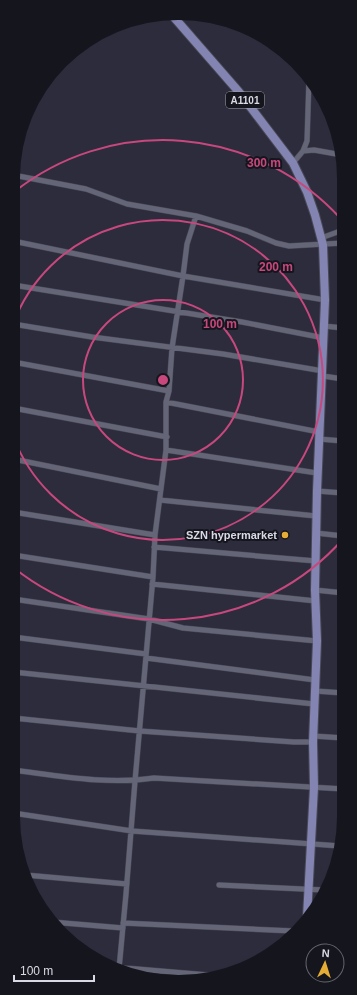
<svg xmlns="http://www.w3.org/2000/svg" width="357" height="995" font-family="Arial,sans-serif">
<rect width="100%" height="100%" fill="#2c2c3d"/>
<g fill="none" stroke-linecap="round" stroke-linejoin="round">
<defs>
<path id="minor" d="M 303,151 L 314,150 L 342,155
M 293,163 L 303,151 L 307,141 L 309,79
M 13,175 L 86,189 L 127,204 L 196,216 L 247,231 L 276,243 L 289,246 L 343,243
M 321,238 L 343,230
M 13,241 L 183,276 L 325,300
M 13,285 L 242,322 L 324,338
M 13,324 L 92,337 L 223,354 L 323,371
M 324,326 L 343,328
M 13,362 L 169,391
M 323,376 L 343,379
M 166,402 L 319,432
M 13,408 L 167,437
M 319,439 L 343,441
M 166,450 L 317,473
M 13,459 L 161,489
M 317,491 L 343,493
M 160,500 L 316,516
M 13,512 L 155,535
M 316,533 L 343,536
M 154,547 L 316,561
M 13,555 L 153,577
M 152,584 L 316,601
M 315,590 L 344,593
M 13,599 L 149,619 L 183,628 L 317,641
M 13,637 L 146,654
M 146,658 L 315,680
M 13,672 L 314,704
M 315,691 L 344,693
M 13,718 L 140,731 L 294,742 L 313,742
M 313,736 L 344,738
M 13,770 C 60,776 107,785 154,778 L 344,789
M 13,813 L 132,831 L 340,846
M 25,875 L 127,884
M 219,885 L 324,890
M 52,922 L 123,928
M 123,923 L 294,931
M 113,967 L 220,976
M 119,969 L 126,894 L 135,781 L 153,577 L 155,535 L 166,450 L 166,402 L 169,391 L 172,348 L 183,276 L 187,244 L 196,216"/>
<path id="primary" d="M 172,15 L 239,92 L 293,163 L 307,192 L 315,215 L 323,245 L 325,300 L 317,491 L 315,590 L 317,641 L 313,742 L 314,787 L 307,917"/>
</defs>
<use href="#minor" stroke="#484855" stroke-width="6"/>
<use href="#primary" stroke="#484855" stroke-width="10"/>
<use href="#minor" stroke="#646577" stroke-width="5"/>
<use href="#primary" stroke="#8384b1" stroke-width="8"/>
</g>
<g fill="none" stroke="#c8487e" stroke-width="2">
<circle cx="163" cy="380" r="80"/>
<path d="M13 324A160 160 0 1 1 13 436"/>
<path d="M343 539A240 240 0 0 1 14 568M14 192A240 240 0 0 1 341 219"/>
</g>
<circle fill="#e6ad36" stroke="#15161d" stroke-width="1.5" cx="285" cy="535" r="4"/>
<g text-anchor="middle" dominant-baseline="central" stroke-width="4" stroke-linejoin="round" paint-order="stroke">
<rect fill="#15161d" stroke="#9e9fa9" stroke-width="1" x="226" y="92" width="38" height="16" rx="3"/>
<g font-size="10" font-weight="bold" fill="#d9dae5">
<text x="245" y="100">A1101</text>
</g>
<g font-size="11" font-weight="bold" fill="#d9dae5" stroke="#15161d" text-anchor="end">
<text x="277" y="535">SZN hypermarket</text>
</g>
</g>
<path d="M0 0H357V995H0ZM178 20H179A158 158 0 0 1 337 178V817A158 158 0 0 1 179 975H178A158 158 0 0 1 20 817V178A158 158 0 0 1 178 20Z" fill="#15161d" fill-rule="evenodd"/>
<circle cx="163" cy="380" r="6" fill="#c8487e" stroke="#15161d" stroke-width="2"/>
<g font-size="12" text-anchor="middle" font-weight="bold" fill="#c8487e" stroke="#15161d" stroke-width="4" stroke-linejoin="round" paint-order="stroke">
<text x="264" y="167">300 m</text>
<text x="276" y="271">200 m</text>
<text x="220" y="328">100 m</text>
</g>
<g transform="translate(325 963) rotate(4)"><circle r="19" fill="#15161d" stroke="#63646d"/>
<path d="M0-3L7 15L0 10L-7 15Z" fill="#e6ad36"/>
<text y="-6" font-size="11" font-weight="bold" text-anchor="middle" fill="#d9dae5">N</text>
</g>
<path d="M14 975v6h80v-6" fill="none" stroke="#d9dae5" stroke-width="2"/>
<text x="20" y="975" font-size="12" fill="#d9dae5" stroke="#15161d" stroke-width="3" paint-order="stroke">100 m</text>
</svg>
